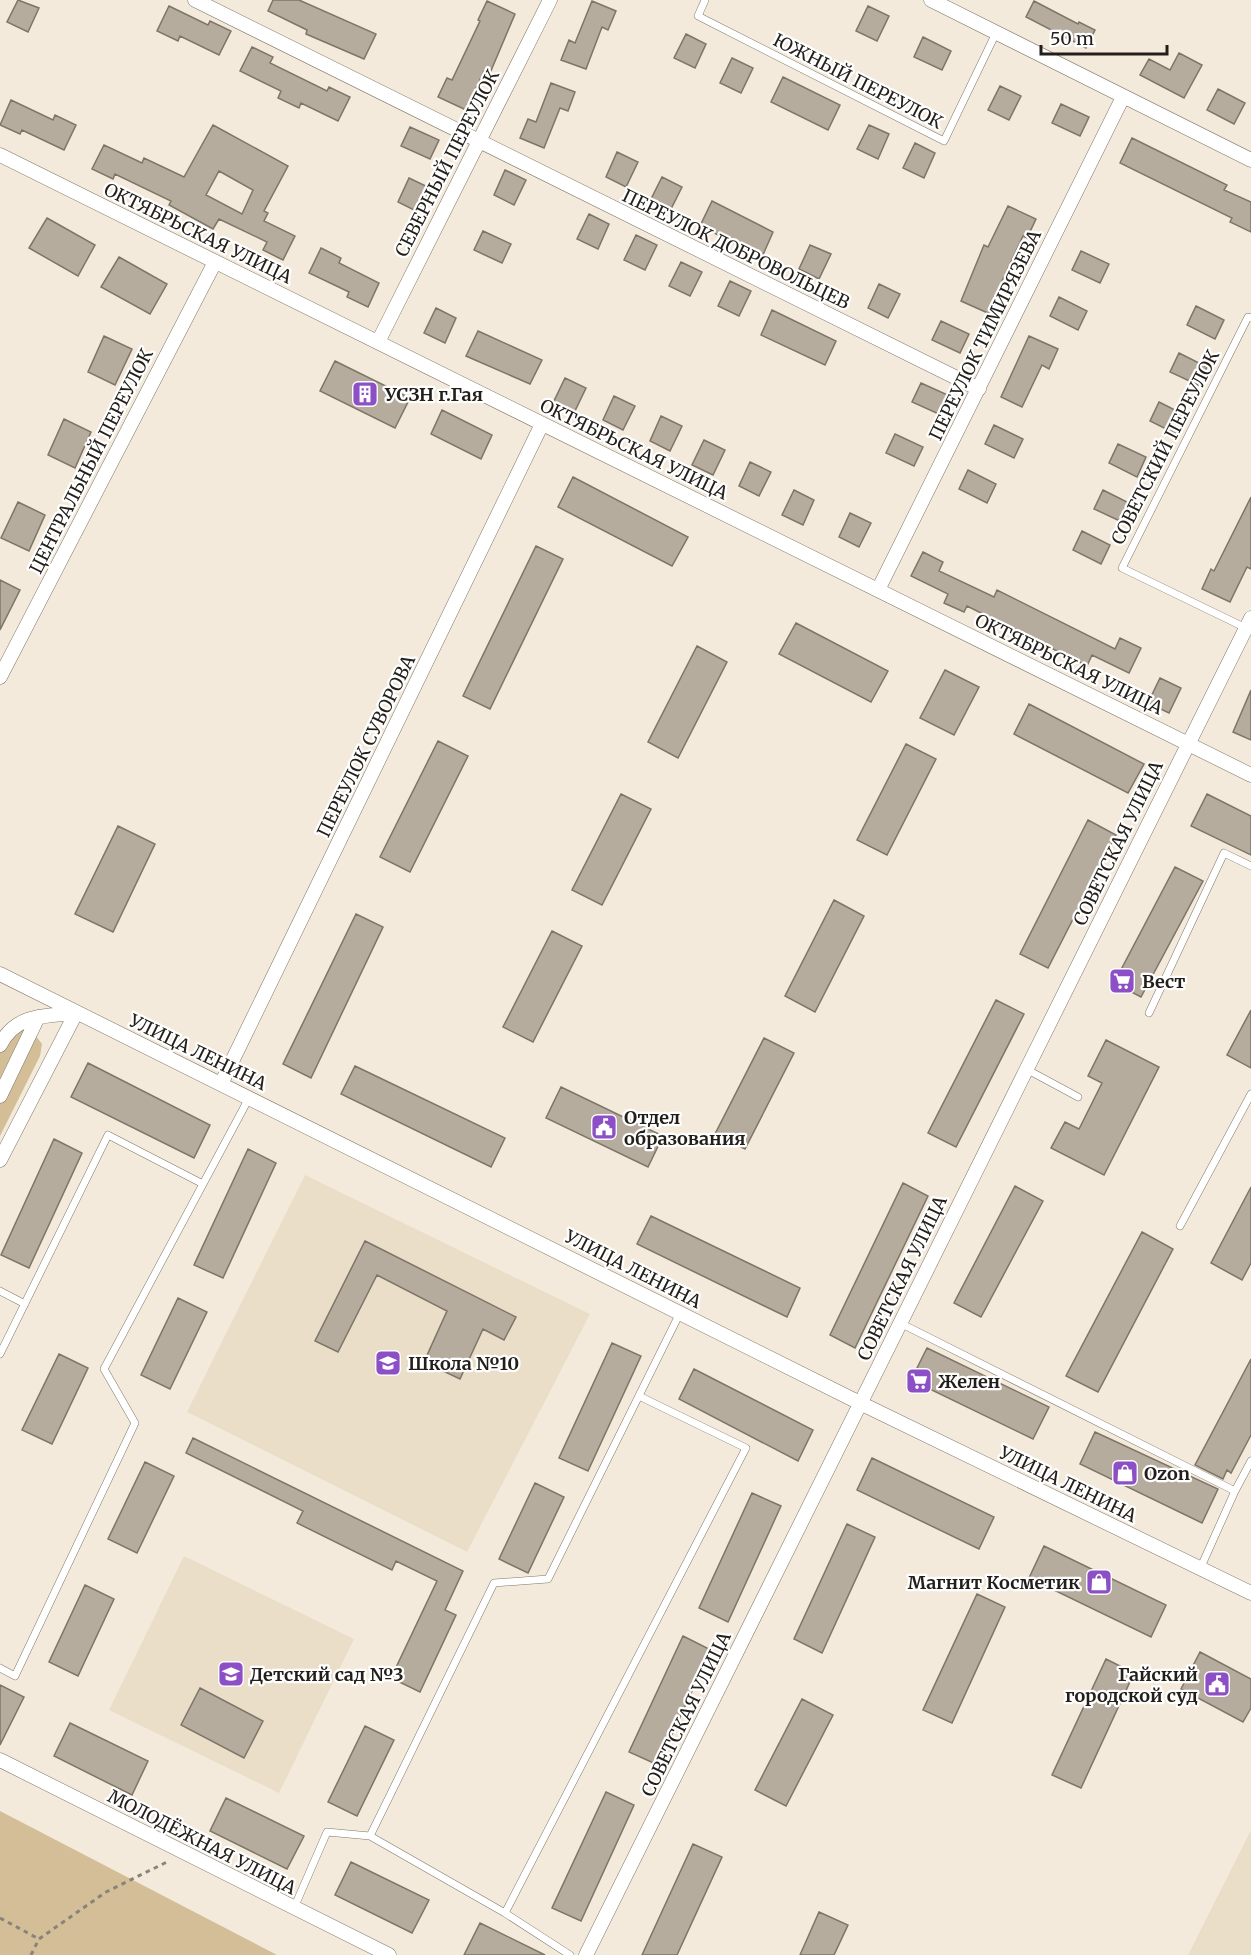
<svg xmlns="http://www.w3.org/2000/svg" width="1251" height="1955" font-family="Merriweather,serif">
<rect width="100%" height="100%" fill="#f3eadb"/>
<path fill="#ebdec8" d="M 305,1175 L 590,1314 L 467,1552 L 187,1412 Z
M 184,1556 L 354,1639 L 279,1793 L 109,1710 Z
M 1251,1830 L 1251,1955 L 1188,1955 Z"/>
<path fill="#d3be97" d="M 17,1031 L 32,1031 L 42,1044 L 40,1056 L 0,1136 L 0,1053 L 7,1039 Z
M 0,1811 L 277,1955 L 0,1955 Z"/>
<path fill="#b5ac9e" stroke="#7d7567" stroke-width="1.5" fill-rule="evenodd" d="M 18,0 L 39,8 L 28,32 L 7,22 Z
M 273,0 L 299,0 L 376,34 L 364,59 L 306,34 L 307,30 L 268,11 Z
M 487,1 L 515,14 L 490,73 L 484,71 L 466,110 L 438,97 L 447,78 L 452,80 L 480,21 L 478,20 Z
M 592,1 L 616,11 L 608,30 L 602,27 L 586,69 L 561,60 L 569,40 L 575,43 Z
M 1034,1 L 1078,24 L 1079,22 L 1095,30 L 1086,48 L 1026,17 Z
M 169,6 L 208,25 L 210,21 L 231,31 L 219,55 L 180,36 L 178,41 L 157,31 Z
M 868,6 L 889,16 L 877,41 L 856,31 Z
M 686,34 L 706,44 L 695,68 L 674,58 Z
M 923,37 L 951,51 L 942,70 L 914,57 Z
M 252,47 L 273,57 L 270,63 L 327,91 L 329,87 L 350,97 L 338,121 L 301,103 L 299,108 L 278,98 L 281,91 L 240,71 Z
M 1179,53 L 1202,65 L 1184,98 L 1140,75 L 1149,59 L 1170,70 Z
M 732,58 L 753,68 L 741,93 L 720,83 Z
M 783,77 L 840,105 L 828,130 L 771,102 Z
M 551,83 L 575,92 L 568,111 L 560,108 L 544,148 L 520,138 L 528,119 L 536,122 Z
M 1000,86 L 1021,96 L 1009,120 L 988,110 Z
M 1218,89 L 1245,103 L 1234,124 L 1207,110 Z
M 11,100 L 53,120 L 55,115 L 76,125 L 64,150 L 22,130 L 20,134 L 0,125 Z
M 1061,104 L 1089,117 L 1080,136 L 1052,123 Z
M 213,125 L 288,166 L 264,211 L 268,213 L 264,221 L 295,236 L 283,260 L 263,250 L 267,242 L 219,219 L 213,229 L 169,205 L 171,201 L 115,174 L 113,179 L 92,169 L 104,145 L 142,163 L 144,158 L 184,177 ZM 219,171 L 253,190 L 242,214 L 206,195 Z
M 869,125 L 889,134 L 878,159 L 857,149 Z
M 410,127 L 439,140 L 430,159 L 401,146 Z
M 1132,138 L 1227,185 L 1224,190 L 1251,202 L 1251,232 L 1230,222 L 1232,218 L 1120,163 Z
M 915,143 L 935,153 L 924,178 L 903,168 Z
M 617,152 L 638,162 L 626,187 L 606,177 Z
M 505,170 L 526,180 L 514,205 L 494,195 Z
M 662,177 L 682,187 L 670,211 L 650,201 Z
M 409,178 L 430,188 L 418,212 L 398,202 Z
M 712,201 L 773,232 L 762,257 L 700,226 Z
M 1008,206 L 1036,219 L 1027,238 L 1023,236 L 996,294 L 999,295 L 990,314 L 961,301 L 984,245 L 988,247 Z
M 589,214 L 609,224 L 598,249 L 577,239 Z
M 47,218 L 95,245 L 78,276 L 29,248 Z
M 483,231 L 511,244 L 502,263 L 474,250 Z
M 636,235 L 657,245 L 645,270 L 624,260 Z
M 810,245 L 831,254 L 819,279 L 799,269 Z
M 321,248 L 341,258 L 339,263 L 379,283 L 368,307 L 347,297 L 349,292 L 309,273 Z
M 1081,251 L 1109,264 L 1100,283 L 1072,270 Z
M 119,257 L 167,284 L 150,314 L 101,287 Z
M 681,262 L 702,272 L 690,296 L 669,286 Z
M 730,281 L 751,291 L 739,316 L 718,306 Z
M 879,284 L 900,294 L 888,318 L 868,308 Z
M 1059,297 L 1087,311 L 1078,330 L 1050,316 Z
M 1196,306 L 1224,320 L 1215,339 L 1187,325 Z
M 436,308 L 456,318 L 445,343 L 424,333 Z
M 772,310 L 836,341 L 825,365 L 761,335 Z
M 941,321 L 969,334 L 960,353 L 932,340 Z
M 478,331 L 542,360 L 530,384 L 466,356 Z
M 104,336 L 132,349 L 115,385 L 88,372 Z
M 1029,336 L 1058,349 L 1049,369 L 1042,365 L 1022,407 L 1001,397 Z
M 1179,353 L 1207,367 L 1198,385 L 1170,372 Z
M 335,361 L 410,398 L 395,428 L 320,391 Z
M 565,378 L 586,388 L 574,413 L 553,403 Z
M 921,383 L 950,396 L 941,415 L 912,402 Z
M 614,396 L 635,406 L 623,430 L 603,420 Z
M 1159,402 L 1187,416 L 1178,435 L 1150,421 Z
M 442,410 L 492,435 L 481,459 L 431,434 Z
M 661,416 L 682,426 L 670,451 L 650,441 Z
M 64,419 L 91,432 L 75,468 L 48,455 Z
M 994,425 L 1023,439 L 1014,458 L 985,444 Z
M 895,434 L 923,447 L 914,466 L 886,453 Z
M 704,440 L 725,450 L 713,475 L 692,465 Z
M 1118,444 L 1146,457 L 1137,477 L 1109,463 Z
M 750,462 L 771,472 L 759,496 L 739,486 Z
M 968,470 L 996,484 L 987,503 L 959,489 Z
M 573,477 L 688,537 L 672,566 L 558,507 Z
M 794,490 L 814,500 L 803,525 L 782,515 Z
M 1103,490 L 1131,504 L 1122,522 L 1094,509 Z
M 1251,497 L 1251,569 L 1247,567 L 1230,602 L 1202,589 L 1211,569 L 1214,571 Z
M 18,502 L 45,515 L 29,551 L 1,538 Z
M 850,513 L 871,523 L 859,547 L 839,537 Z
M 1082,531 L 1110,545 L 1101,564 L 1073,550 Z
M 536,546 L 563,559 L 490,709 L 463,696 Z
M 923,552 L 943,562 L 939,571 L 994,597 L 997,590 L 1115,649 L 1120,638 L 1141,648 L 1129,673 L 1092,655 L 1087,666 L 967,606 L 964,612 L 944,603 L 948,594 L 911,576 Z
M 0,580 L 20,590 L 0,630 Z
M 796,623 L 888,671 L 871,702 L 779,654 Z
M 697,646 L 727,662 L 678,758 L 648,742 Z
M 945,670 L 979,687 L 954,735 L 920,718 Z
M 1160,678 L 1181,688 L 1169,713 L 1148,703 Z
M 1251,690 L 1251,740 L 1233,732 Z
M 1029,704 L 1144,764 L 1128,793 L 1014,734 Z
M 438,741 L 468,756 L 410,872 L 380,857 Z
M 906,744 L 936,759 L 887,855 L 857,840 Z
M 621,794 L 651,809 L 602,905 L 572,890 Z
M 1207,794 L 1251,816 L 1251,855 L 1191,826 Z
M 1088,820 L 1116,835 L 1048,968 L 1020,954 Z
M 118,826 L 155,844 L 113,932 L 75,914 Z
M 1175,867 L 1203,881 L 1141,997 L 1114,983 Z
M 834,900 L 864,916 L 815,1012 L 785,996 Z
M 356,914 L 383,927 L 311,1078 L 283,1064 Z
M 552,931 L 582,946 L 533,1042 L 503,1027 Z
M 996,1000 L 1024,1014 L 956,1147 L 928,1133 Z
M 1251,1010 L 1251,1068 L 1227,1055 Z
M 764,1038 L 794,1053 L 745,1149 L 715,1134 Z
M 1106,1040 L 1159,1067 L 1104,1175 L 1051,1148 L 1065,1122 L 1079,1129 L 1102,1083 L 1088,1076 Z
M 88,1063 L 210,1125 L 194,1158 L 71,1097 Z
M 355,1066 L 505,1138 L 491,1167 L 341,1094 Z
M 561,1087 L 663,1136 L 648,1167 L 546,1118 Z
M 54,1139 L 82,1153 L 29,1268 L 1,1255 Z
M 248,1149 L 276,1163 L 223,1278 L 194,1265 Z
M 903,1183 L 928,1196 L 855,1348 L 830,1335 Z
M 1015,1186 L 1043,1201 L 981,1317 L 954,1303 Z
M 1251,1187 L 1251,1263 L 1242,1280 L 1211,1263 Z
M 651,1216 L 800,1288 L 787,1317 L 637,1244 Z
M 1142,1232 L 1173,1249 L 1098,1392 L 1066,1376 Z
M 365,1241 L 516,1317 L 504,1340 L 483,1329 L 460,1379 L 424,1362 L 447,1311 L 377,1275 L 338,1352 L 315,1341 Z
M 178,1298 L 207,1312 L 170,1389 L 141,1375 Z
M 612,1343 L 641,1356 L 588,1471 L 559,1458 Z
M 927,1348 L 1049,1407 L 1033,1439 L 911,1380 Z
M 59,1354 L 88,1368 L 52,1444 L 22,1430 Z
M 1251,1359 L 1251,1435 L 1231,1473 L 1227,1470 L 1223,1479 L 1195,1465 Z
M 694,1369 L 813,1430 L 798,1461 L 679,1399 Z
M 1095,1432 L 1218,1489 L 1202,1523 L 1080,1464 Z
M 193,1438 L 463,1571 L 445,1610 L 456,1615 L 420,1692 L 391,1678 L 437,1581 L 396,1561 L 392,1570 L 297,1523 L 303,1511 L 186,1453 Z
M 872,1458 L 994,1517 L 979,1549 L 857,1490 Z
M 145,1462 L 174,1476 L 137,1553 L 108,1539 Z
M 535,1483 L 564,1497 L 528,1573 L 499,1559 Z
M 752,1493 L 781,1506 L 728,1622 L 699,1608 Z
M 847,1524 L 875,1537 L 822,1653 L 794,1639 Z
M 1044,1546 L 1166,1605 L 1151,1637 L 1029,1578 Z
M 85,1585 L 114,1599 L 78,1676 L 49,1662 Z
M 977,1594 L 1005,1607 L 952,1723 L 923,1710 Z
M 683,1636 L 711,1650 L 658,1765 L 629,1752 Z
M 1200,1652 L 1251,1679 L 1251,1708 L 1243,1722 L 1181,1689 Z
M 1106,1659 L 1134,1673 L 1081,1788 L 1052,1775 Z
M 0,1685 L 24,1697 L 0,1745 Z
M 200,1688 L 263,1721 L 244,1758 L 181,1725 Z
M 802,1699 L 833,1715 L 786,1806 L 755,1790 Z
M 70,1723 L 148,1761 L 132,1795 L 54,1756 Z
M 365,1726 L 394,1740 L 357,1816 L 328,1802 Z
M 606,1792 L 634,1805 L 581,1921 L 552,1908 Z
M 226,1798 L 304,1836 L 287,1869 L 210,1831 Z
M 693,1844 L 722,1857 L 677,1955 L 642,1955 Z
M 351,1862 L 429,1900 L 412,1933 L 335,1895 Z
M 819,1912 L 848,1925 L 834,1955 L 800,1955 Z
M 480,1923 L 545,1955 L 464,1955 Z"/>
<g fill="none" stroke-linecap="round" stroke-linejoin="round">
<defs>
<path id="lane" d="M 705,0 L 698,16 L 944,141 L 996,33
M 1246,628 L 1122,568 L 1248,317 L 1251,318
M 1149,1013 L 1224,853 L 1251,866
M 1026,1069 L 1078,1097
M 1180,1226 L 1251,1094
M 0,1291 L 25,1304
M 900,1323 L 1235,1491 L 1200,1569
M 0,1354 L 108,1135 L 203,1184
M 1235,1491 L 1251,1461
M 0,1668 L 15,1676 L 135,1423 L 104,1369 L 249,1098
M 370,1836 L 505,1913
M 294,1908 L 327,1832 L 370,1836 L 494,1583 L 548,1579 L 680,1313
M 570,1955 L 505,1913 L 746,1448 L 639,1396"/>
<path id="street" d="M 195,0 L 979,389
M 931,0 L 1251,160
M 0,155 L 1251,775
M 378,342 L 550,0
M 878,590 L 1123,97
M 0,677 L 215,262
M 0,974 L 860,1403 L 1251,1593
M 0,1045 C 16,1014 44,1016 75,1013
M 221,1084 L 542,424
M 0,1096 L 38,1017
M 0,1160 L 76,1013
M 0,1760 L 389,1955
M 586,1955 L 1251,618"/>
</defs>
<use href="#lane" stroke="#7f786a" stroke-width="8"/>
<use href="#street" stroke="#7f786a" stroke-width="15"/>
<path stroke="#898379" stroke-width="3" stroke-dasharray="4.5 4.5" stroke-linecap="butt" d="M 0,1918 L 39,1939
M 31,1955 L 39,1939 L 106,1892 L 169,1861"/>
<use href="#lane" stroke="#fff" stroke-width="7"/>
<use href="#street" stroke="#fff" stroke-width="14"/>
</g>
<defs>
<symbol id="building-square" viewBox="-11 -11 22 22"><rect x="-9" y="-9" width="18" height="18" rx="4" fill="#8c4fc5" stroke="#fff"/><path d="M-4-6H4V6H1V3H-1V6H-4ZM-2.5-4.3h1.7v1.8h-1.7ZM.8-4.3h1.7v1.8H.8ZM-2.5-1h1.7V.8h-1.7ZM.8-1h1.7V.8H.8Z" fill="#fff"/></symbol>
<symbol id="supermarket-square" viewBox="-11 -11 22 22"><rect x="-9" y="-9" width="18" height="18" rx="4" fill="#8c4fc5" stroke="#fff"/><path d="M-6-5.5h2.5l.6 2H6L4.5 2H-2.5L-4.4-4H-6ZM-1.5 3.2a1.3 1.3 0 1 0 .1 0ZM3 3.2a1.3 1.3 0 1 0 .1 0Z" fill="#fff"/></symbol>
<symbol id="civic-square" viewBox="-11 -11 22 22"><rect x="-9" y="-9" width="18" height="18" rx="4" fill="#8c4fc5" stroke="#fff"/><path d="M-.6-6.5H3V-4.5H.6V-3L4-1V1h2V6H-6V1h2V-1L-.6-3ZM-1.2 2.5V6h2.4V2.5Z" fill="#fff"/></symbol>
<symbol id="school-square" viewBox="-11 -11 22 22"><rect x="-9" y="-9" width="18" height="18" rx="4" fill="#8c4fc5" stroke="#fff"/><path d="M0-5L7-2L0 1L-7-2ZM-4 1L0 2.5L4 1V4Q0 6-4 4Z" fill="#fff"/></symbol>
<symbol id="shop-square" viewBox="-11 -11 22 22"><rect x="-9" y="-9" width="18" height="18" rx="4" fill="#8c4fc5" stroke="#fff"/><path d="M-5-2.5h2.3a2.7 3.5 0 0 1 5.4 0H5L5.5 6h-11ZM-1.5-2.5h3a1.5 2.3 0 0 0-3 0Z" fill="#fff"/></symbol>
</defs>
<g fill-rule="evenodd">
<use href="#building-square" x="350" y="379" width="30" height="30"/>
<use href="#supermarket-square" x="1107" y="966" width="30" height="30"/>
<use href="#civic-square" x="589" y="1112" width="30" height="30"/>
<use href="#school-square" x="373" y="1348" width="30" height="30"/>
<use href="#supermarket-square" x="904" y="1366" width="30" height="30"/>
<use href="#shop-square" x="1110" y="1458" width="30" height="30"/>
<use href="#shop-square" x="1084" y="1567" width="30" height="30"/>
<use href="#school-square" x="216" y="1659" width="30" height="30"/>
<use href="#civic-square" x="1202" y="1669" width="30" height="30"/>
</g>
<g text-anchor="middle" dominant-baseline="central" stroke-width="4.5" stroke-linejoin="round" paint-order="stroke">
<g font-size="18" fill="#221f1a" stroke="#fff">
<text transform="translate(858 81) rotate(27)">ЮЖНЫЙ ПЕРЕУЛОК</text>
<text transform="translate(447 163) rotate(-63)">СЕВЕРНЫЙ ПЕРЕУЛОК</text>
<text transform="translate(198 233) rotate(26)">ОКТЯБРЬСКАЯ УЛИЦА</text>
<text transform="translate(736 249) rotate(26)">ПЕРЕУЛОК ДОБРОВОЛЬЦЕВ</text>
<text transform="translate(985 335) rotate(-64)">ПЕРЕУЛОК ТИМИРЯЗЕВА</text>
<text transform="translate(1165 447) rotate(-63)">СОВЕТСКИЙ ПЕРЕУЛОК</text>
<text transform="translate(634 449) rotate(26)">ОКТЯБРЬСКАЯ УЛИЦА</text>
<text transform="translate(91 461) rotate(-63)">ЦЕНТРАЛЬНЫЙ ПЕРЕУЛОК</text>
<text transform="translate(1069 664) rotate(26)">ОКТЯБРЬСКАЯ УЛИЦА</text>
<text transform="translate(366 746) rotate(-64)">ПЕРЕУЛОК СУВОРОВА</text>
<text transform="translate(1118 843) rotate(-64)">СОВЕТСКАЯ УЛИЦА</text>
<text transform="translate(198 1052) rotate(26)">УЛИЦА ЛЕНИНА</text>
<text transform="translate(633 1269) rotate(27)">УЛИЦА ЛЕНИНА</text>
<text transform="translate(902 1278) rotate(-64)">СОВЕТСКАЯ УЛИЦА</text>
<text transform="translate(1068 1484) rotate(26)">УЛИЦА ЛЕНИНА</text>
<text transform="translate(686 1714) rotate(-64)">СОВЕТСКАЯ УЛИЦА</text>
<text transform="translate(202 1842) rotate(27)">МОЛОДЁЖНАЯ УЛИЦА</text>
</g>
<g font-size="18" font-weight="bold" fill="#221f1a" stroke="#fff" text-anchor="start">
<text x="385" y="394">УСЗН г.Гая</text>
<text x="1142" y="981">Вест</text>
<text x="624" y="1117">Отдел<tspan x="624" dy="21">образования</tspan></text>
<text x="408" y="1363">Школа №10</text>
<text x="938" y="1381">Желен</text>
<text x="1144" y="1473">Ozon</text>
<text x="1080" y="1582" text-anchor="end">Магнит Косметик</text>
<text x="250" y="1674">Детский сад №3</text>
<text x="1198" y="1674" text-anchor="end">Гайский<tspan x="1198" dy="21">городской суд</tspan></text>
</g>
</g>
<path d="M1041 45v9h126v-9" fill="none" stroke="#221f1a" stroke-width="3"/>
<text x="1050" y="45" font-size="18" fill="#221f1a" stroke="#ffffff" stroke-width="4.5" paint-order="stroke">50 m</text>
</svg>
